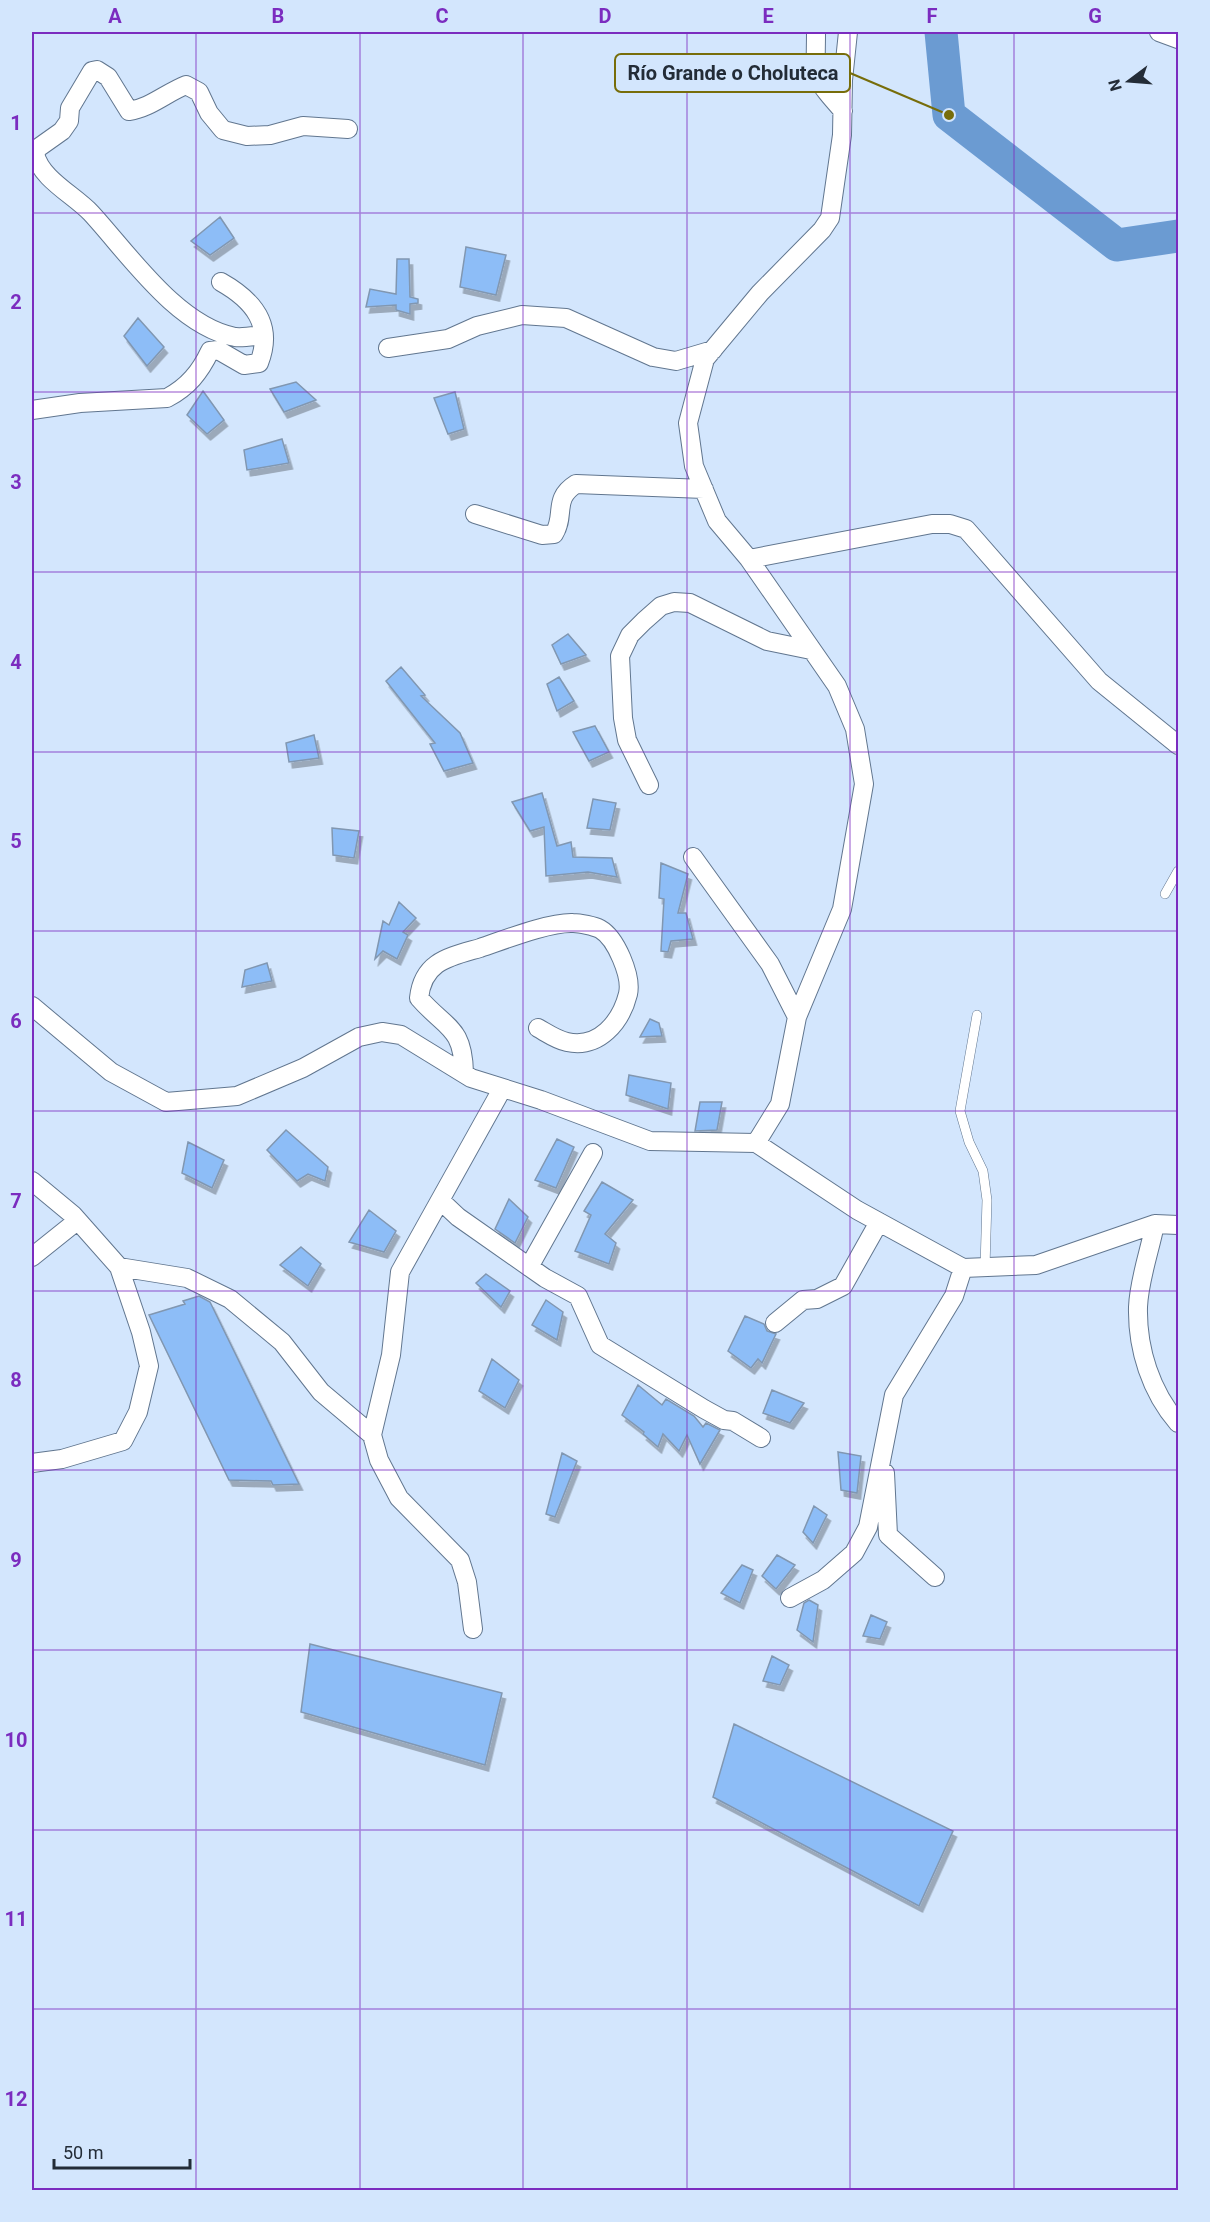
<svg xmlns="http://www.w3.org/2000/svg" width="1210" height="2222" font-family="Roboto,sans-serif">
<defs>
<filter id="shadow"><feDropShadow dx="3.5" dy="6" stdDeviation="0" flood-color="#0004"/></filter>
</defs>
<rect width="100%" height="100%" fill="#d3e6fd"/>
<g fill="none" stroke-linecap="round" stroke-linejoin="round">
<path stroke="#6b9bd2" stroke-width="33" d="M 941,32 L 949,115 L 1117,245 L 1178,236"/>
</g>
<path fill="#8dbdf7" stroke="#8197b1" stroke-width="1.5" filter="url(#shadow)" d="M 220,217 L 234,238 L 210,255 L 191,241 Z
M 466,247 L 506,255 L 496,295 L 460,287 Z
M 397,259 L 409,259 L 410,297 L 418,299 L 418,303 L 410,304 L 410,314 L 396,310 L 396,305 L 366,307 L 370,289 L 396,294 Z
M 138,318 L 164,347 L 147,366 L 124,336 Z
M 296,382 L 316,400 L 284,412 L 270,389 Z
M 203,391 L 224,420 L 207,434 L 187,415 Z
M 455,392 L 464,429 L 448,434 L 434,398 Z
M 282,439 L 289,463 L 247,470 L 244,450 Z
M 568,634 L 586,655 L 561,664 L 552,645 Z
M 401,667 L 425,695 L 421,696 L 460,733 L 473,763 L 444,771 L 430,744 L 435,743 L 386,681 Z
M 559,677 L 574,701 L 557,711 L 547,684 Z
M 595,726 L 609,752 L 589,761 L 573,732 Z
M 314,735 L 319,758 L 289,762 L 286,743 Z
M 542,793 L 557,846 L 571,842 L 573,857 L 612,858 L 617,877 L 588,872 L 546,876 L 544,827 L 530,831 L 512,802 Z
M 593,799 L 616,803 L 610,830 L 587,828 Z
M 332,828 L 359,831 L 354,858 L 333,855 Z
M 661,863 L 688,874 L 678,913 L 686,913 L 693,939 L 671,941 L 668,952 L 661,951 L 664,899 L 659,898 Z
M 399,902 L 416,918 L 403,932 L 408,935 L 397,959 L 383,951 L 375,959 L 383,921 L 389,925 Z
M 267,963 L 272,981 L 242,987 L 245,970 Z
M 650,1019 L 659,1023 L 662,1036 L 640,1037 Z
M 629,1075 L 671,1083 L 668,1109 L 626,1095 Z
M 700,1102 L 722,1102 L 717,1130 L 695,1131 Z
M 286,1130 L 328,1167 L 325,1181 L 308,1174 L 297,1181 L 267,1150 Z
M 557,1139 L 574,1147 L 556,1188 L 535,1180 Z
M 188,1142 L 224,1160 L 212,1188 L 182,1173 Z
M 602,1182 L 633,1200 L 605,1234 L 616,1243 L 609,1264 L 575,1251 L 591,1215 L 584,1211 Z
M 509,1199 L 528,1217 L 515,1243 L 495,1229 Z
M 369,1210 L 396,1231 L 384,1252 L 349,1242 Z
M 301,1247 L 321,1264 L 308,1286 L 280,1265 Z
M 486,1274 L 510,1291 L 501,1307 L 476,1283 Z
M 199,1296 L 210,1302 L 299,1484 L 273,1485 L 271,1481 L 229,1480 L 149,1315 L 185,1304 L 183,1301 Z
M 546,1300 L 563,1312 L 557,1340 L 532,1325 Z
M 745,1316 L 764,1324 L 767,1331 L 776,1334 L 762,1363 L 758,1359 L 751,1368 L 728,1351 Z
M 492,1359 L 519,1380 L 505,1408 L 479,1391 Z
M 638,1385 L 662,1405 L 666,1399 L 694,1416 L 703,1427 L 706,1423 L 720,1430 L 700,1464 L 687,1435 L 679,1451 L 663,1434 L 658,1447 L 643,1434 L 644,1432 L 622,1415 Z
M 772,1390 L 804,1403 L 790,1423 L 763,1413 Z
M 838,1452 L 861,1456 L 857,1493 L 841,1490 Z
M 562,1453 L 577,1461 L 555,1517 L 546,1514 Z
M 814,1506 L 827,1515 L 813,1543 L 803,1532 Z
M 777,1555 L 795,1565 L 776,1589 L 762,1576 Z
M 742,1565 L 753,1570 L 740,1603 L 721,1593 Z
M 809,1600 L 818,1605 L 813,1642 L 797,1630 L 804,1603 Z
M 871,1615 L 887,1622 L 880,1639 L 863,1636 Z
M 310,1644 L 502,1693 L 485,1765 L 301,1712 Z
M 772,1656 L 789,1665 L 780,1685 L 763,1681 Z
M 734,1724 L 953,1831 L 919,1906 L 713,1797 Z"/>
<g fill="none" stroke-linecap="round" stroke-linejoin="round">
<defs>
<path id="lane" d="M 726,79 L 815,67
M 1165,894 L 1178,871
M 977,1015 L 960,1111 L 969,1142 L 983,1171 L 987,1200 L 985,1267"/>
<path id="street" d="M 816,32 C 816,79 811,75 843,111
M 1159,32 L 1178,39
M 263,335 C 254,336 243,338 235,337 C 177,326 128,253 91,213 C 74,195 41,179 35,154 L 38,148 L 62,131 L 69,121 L 70,108 L 92,71 L 97,70 L 108,77 L 129,111 C 150,108 166,93 186,85 L 199,92 L 209,113 L 223,130 L 247,136 L 270,135 L 303,126 L 348,129
M 388,348 L 448,339 L 477,326 L 522,315 L 566,318 L 653,357 L 676,361 L 713,350
M 32,410 L 80,403 L 167,398 C 188,387 200,372 210,351 L 218,350 L 244,365 L 259,363 C 274,325 253,300 221,282
M 475,514 L 542,535 L 554,534 C 566,515 552,499 576,484 L 704,489
M 749,559 L 932,524 L 950,524 L 966,529 L 1099,681 L 1178,745
M 649,785 L 627,740 L 623,718 L 620,656 L 630,635 L 644,621 L 661,606 L 674,602 L 690,603 L 767,641 L 811,650
M 693,857 L 770,964 L 797,1017
M 32,1006 L 111,1072 L 166,1102 L 237,1096 L 303,1068 L 359,1037 L 382,1032 L 401,1035 L 471,1078 L 541,1100 L 650,1141 L 756,1143 L 857,1210 L 963,1268 L 1036,1265 L 1155,1224 L 1178,1225
M 464,1073 C 463,1026 446,1029 419,998 C 423,961 449,957 480,948 C 504,940 549,922 573,923 C 580,923 594,926 600,929 C 616,938 632,976 628,994 C 621,1022 599,1049 567,1042 C 557,1040 547,1033 538,1028
M 756,1143 L 780,1104 L 797,1017 L 842,909 L 864,784 L 855,729 L 837,686 L 749,559 L 717,521 L 694,466 L 688,423 L 705,359 L 760,293 L 822,230 L 830,218 L 842,135 L 843,80 L 848,32
M 32,1181 L 73,1215 L 119,1267 L 141,1332 L 149,1366 L 138,1412 L 123,1441 L 62,1459 L 32,1463
M 441,1201 L 458,1217 L 545,1278 L 578,1296 L 600,1345 L 704,1409 L 724,1420 L 733,1421 L 761,1438
M 1155,1224 C 1150,1250 1139,1280 1138,1307 C 1137,1349 1151,1392 1178,1423
M 32,1257 L 77,1221
M 119,1267 L 187,1278 L 230,1299 L 282,1342 L 321,1392 L 372,1435 L 379,1460 L 399,1498 L 460,1560 L 467,1582 L 473,1629
M 529,1267 L 593,1153
M 775,1323 L 803,1300 L 817,1299 L 843,1286 L 879,1222
M 372,1435 L 391,1355 L 400,1272 L 502,1089
M 885,1473 L 888,1535 L 935,1577
M 790,1598 L 823,1580 L 854,1553 L 868,1527 L 894,1395 L 954,1296 L 963,1268"/>
</defs>
<use href="#lane" stroke="#61768f" stroke-width="10"/>
<use href="#street" stroke="#61768f" stroke-width="20"/>
<use href="#lane" stroke="#fff" stroke-width="9"/>
<use href="#street" stroke="#fff" stroke-width="18"/>
</g>
<path fill="none" stroke="#7b2cbf" stroke-width="1.5" stroke-opacity="0.55" d="M 196,32 L 196,2190M 360,32 L 360,2190M 523,32 L 523,2190M 687,32 L 687,2190M 850,32 L 850,2190M 1014,32 L 1014,2190M 32,213 L 1178,213M 32,392 L 1178,392M 32,572 L 1178,572M 32,752 L 1178,752M 32,931 L 1178,931M 32,1111 L 1178,1111M 32,1291 L 1178,1291M 32,1470 L 1178,1470M 32,1650 L 1178,1650M 32,1830 L 1178,1830M 32,2009 L 1178,2009"/>
<path fill="none" stroke="#776d0a" stroke-width="2" d="M949 115L850 73"/>
<circle fill="#776d0a" stroke="#d3e6fd" stroke-width="2" cx="949" cy="115" r="6"/>
<rect fill="#d3e6fd" stroke="#776d0a" stroke-width="2" x="615" y="54" width="235" height="38" rx="6"/>
<g font-size="20" text-anchor="middle" font-weight="bold" fill="#232c37">
<text x="733" y="80">Río Grande o Choluteca</text>
</g>
<rect width="1210" height="2222" fill="none" stroke="#d3e6fd" stroke-width="66"/>
<g transform="translate(1129 81) rotate(254)" stroke="#d3e6fd" stroke-width="4.5" paint-order="stroke">
<path d="M0-4.5L10 22L0 15L-10 22Z" fill="#232c37"/>
<text y="-9" font-size="16" font-weight="bold" text-anchor="middle" fill="#232c37">N</text>
</g>
<path d="M54 2159v9h136v-9" fill="none" stroke="#232c37" stroke-width="3"/>
<text x="63" y="2159" font-size="18" fill="#232c37" stroke="#d3e6fd" stroke-width="4.5" paint-order="stroke">50 m</text>
<rect x="33" y="33" width="1144" height="2156" fill="none" stroke="#7b2cbf" stroke-width="2"/>
<g font-size="20" text-anchor="middle" font-weight="bold" fill="#7b2cbf">
<text x="115" y="23">A</text>
<text x="278" y="23">B</text>
<text x="442" y="23">C</text>
<text x="605" y="23">D</text>
<text x="768" y="23">E</text>
<text x="932" y="23">F</text>
<text x="1095" y="23">G</text>
<text x="16" y="130">1</text>
<text x="16" y="309">2</text>
<text x="16" y="489">3</text>
<text x="16" y="669">4</text>
<text x="16" y="848">5</text>
<text x="16" y="1028">6</text>
<text x="16" y="1208">7</text>
<text x="16" y="1387">8</text>
<text x="16" y="1567">9</text>
<text x="16" y="1747">10</text>
<text x="16" y="1926">11</text>
<text x="16" y="2106">12</text>
</g>
</svg>
